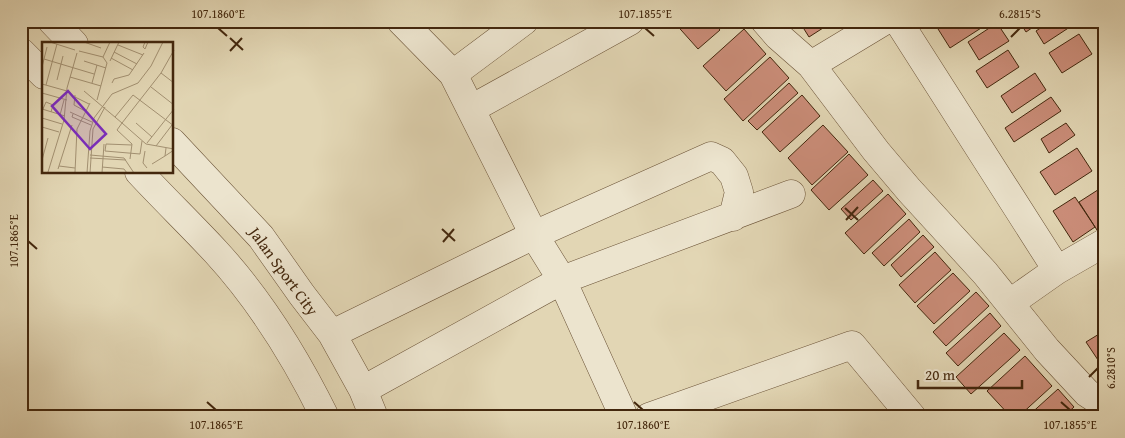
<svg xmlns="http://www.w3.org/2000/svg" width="1125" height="438" font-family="'Gentium Book Plus',serif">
<rect width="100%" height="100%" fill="#e2d6b4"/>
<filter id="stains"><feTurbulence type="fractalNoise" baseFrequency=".004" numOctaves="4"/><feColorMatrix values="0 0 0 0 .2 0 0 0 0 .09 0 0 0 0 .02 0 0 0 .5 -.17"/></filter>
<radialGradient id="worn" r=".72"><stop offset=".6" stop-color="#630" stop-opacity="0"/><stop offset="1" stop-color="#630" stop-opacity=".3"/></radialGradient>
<path fill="#cb8d79" stroke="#43270d" d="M 673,21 L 712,21 L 720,30 L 698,49 Z
M 799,21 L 819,21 L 823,28 L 809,37 Z
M 933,21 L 992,21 L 950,48 Z
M 1019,21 L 1042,21 L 1026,32 Z
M 1051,21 L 1075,21 L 1076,23 L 1044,44 L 1036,31 Z
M 997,23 L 1009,41 L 979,60 L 968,42 Z
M 744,29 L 766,54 L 726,91 L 703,66 Z
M 1079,34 L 1092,54 L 1062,73 L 1049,53 Z
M 1008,50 L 1019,67 L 987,88 L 976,71 Z
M 770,57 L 789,78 L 743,121 L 724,99 Z
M 1035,73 L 1046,90 L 1012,113 L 1001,96 Z
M 789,83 L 798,93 L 757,130 L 748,121 Z
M 802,95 L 820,116 L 780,152 L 762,132 Z
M 1051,97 L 1061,111 L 1014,142 L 1005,128 Z
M 1066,123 L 1075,135 L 1049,153 L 1041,139 Z
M 823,125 L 848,152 L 812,185 L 788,158 Z
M 1077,148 L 1092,171 L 1055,195 L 1040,172 Z
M 849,154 L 868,175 L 829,210 L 811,190 Z
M 873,180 L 883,191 L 851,220 L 841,209 Z
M 1104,186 L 1104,226 L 1097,230 L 1079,202 Z
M 888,194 L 906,214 L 864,254 L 845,233 Z
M 1075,197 L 1095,227 L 1073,242 L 1053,211 Z
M 909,219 L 920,232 L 884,266 L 872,253 Z
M 923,235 L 934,247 L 901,277 L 891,265 Z
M 935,252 L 951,270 L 915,303 L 899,285 Z
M 953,273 L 970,291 L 934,324 L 917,306 Z
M 976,292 L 989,306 L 946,346 L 933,332 Z
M 990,313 L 1001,326 L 958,366 L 946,353 Z
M 1104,331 L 1104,369 L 1086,342 Z
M 1004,333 L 1020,350 L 971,394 L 956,377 Z
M 1025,356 L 1052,386 L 1018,417 L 1011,417 L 987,391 Z
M 1058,389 L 1074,407 L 1063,417 L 1027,417 Z"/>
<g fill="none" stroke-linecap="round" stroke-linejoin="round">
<defs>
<path id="street" d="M 52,21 L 74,44
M 401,21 L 453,74 L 534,235 L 562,280 L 624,417
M 765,21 L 778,36 L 811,65 L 876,151 L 909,190 L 985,273 L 1047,350 L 1087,393 L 1104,404
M 898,21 L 1057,270
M 21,52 L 44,75
M 811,65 L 884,21
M 453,74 L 524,21
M 471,109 L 630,21
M 172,142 L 261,237 L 302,295 L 332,334 L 363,390 L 374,417
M 139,172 C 164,199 191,225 216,252 C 261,301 296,358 325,417
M 1010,303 L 1057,270 L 1104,243
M 332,334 L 534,235 L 711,156 L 722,161 L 734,176 L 739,192 L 733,217
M 363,390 L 562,280 L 791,194
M 649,417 L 852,345 L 912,417"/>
</defs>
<use href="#street" stroke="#6b5337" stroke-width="29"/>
<use href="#street" stroke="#ece4ce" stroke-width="28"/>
</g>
<path fill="none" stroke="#43270d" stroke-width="2" d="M 218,28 L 227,36M 645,28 L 654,36M 1011,37 L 1020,28M 230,38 L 243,50M 230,51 L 242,38M 845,208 L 858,220M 846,220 L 858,207M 442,229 L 455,241M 28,241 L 37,249M 443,242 L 454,229M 1089,377 L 1098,368M 207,402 L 216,410M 634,402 L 643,410M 1061,402 L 1070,410"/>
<g text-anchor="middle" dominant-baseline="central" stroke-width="5" stroke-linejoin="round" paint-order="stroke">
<g font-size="16" fill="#43270d" stroke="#ece4ce">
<text transform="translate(284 271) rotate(54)">Jalan Sport City</text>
</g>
</g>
<g transform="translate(42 42)">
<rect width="131" height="131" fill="#e2d6b4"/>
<path fill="none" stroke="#a29071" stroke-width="1" d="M 8,0 L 33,8M 42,0 L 59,6M 103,0 L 101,5 L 103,7 L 106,0M 76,3 L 101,13M 37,9 L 61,15 L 65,21 L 55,58M 72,10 L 95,22M 61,15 L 68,0M 69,16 L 91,28M 2,17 L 52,32M 42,19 L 64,26M 68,19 L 77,0M 0,25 L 5,5M 119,31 L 132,41M 28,35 L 59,44M 15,38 L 21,14M 50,41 L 55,23M 70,41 L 72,37 L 87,33 L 102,11M 0,42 L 25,49M 4,43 L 15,2M 109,45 L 132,63M 42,49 L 80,81 L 119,31 L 132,8M 0,51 L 25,58M 33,53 L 32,63 L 43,69M 33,55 L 47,62M 0,67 L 23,74M 1,67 L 4,60 L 11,63 L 9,70M 28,70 L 50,80M 31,72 L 30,75 L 49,83M 18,73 L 22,58M 73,75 L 91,53 L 132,84M 0,76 L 20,82M 94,81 L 110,95M 0,85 L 17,90M 105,101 L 132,67M 90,103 L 64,102 L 63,109 L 98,112 L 100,99M 114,104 L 130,83M 124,106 L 123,114 L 132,108M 103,109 L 101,121 L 105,126M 48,113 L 82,116 L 92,131M 48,116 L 84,118M 88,117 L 90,102 L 75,88 L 80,81 L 104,102 L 132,107M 0,118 L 6,96M 110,122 L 123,114M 17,124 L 33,126M 60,125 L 82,127 L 85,131M 16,127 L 30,83M 6,130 L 22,78 L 25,46 L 35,11M 33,130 L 35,87 L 48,61M 45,131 L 48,89 L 52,76 L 70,52 L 96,41 L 109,24 L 121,0M 48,131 L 51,87 L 63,65M 60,131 L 62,102"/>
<path fill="#7b2cbf" fill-opacity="0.15" stroke="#7b2cbf" stroke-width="2.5" d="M 26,49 L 64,92 L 48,107 L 10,64 Z"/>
<rect width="131" height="131" fill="none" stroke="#43270d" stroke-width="2.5"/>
</g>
<rect width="1125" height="438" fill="none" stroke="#e2d6b4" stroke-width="55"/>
<path d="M918 380v8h104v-8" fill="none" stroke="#43270d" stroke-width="2.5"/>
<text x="925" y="380" font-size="15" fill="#43270d" stroke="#ece4ce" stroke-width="4" paint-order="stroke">20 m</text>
<rect x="28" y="28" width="1070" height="382" fill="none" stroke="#43270d" stroke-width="2"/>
<g font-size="12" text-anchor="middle" fill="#43270d">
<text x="218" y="18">107.1860°E</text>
<text x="645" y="18">107.1855°E</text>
<text x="1020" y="18">6.2815°S</text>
<text transform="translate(14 241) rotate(-90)" y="4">107.1865°E</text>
<text transform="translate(1111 368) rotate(-90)" y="4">6.2810°S</text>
<text x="216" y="429">107.1865°E</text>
<text x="643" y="429">107.1860°E</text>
<text x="1070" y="429">107.1855°E</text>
</g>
<rect width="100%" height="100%" filter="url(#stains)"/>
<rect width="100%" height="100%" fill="url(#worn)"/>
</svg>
